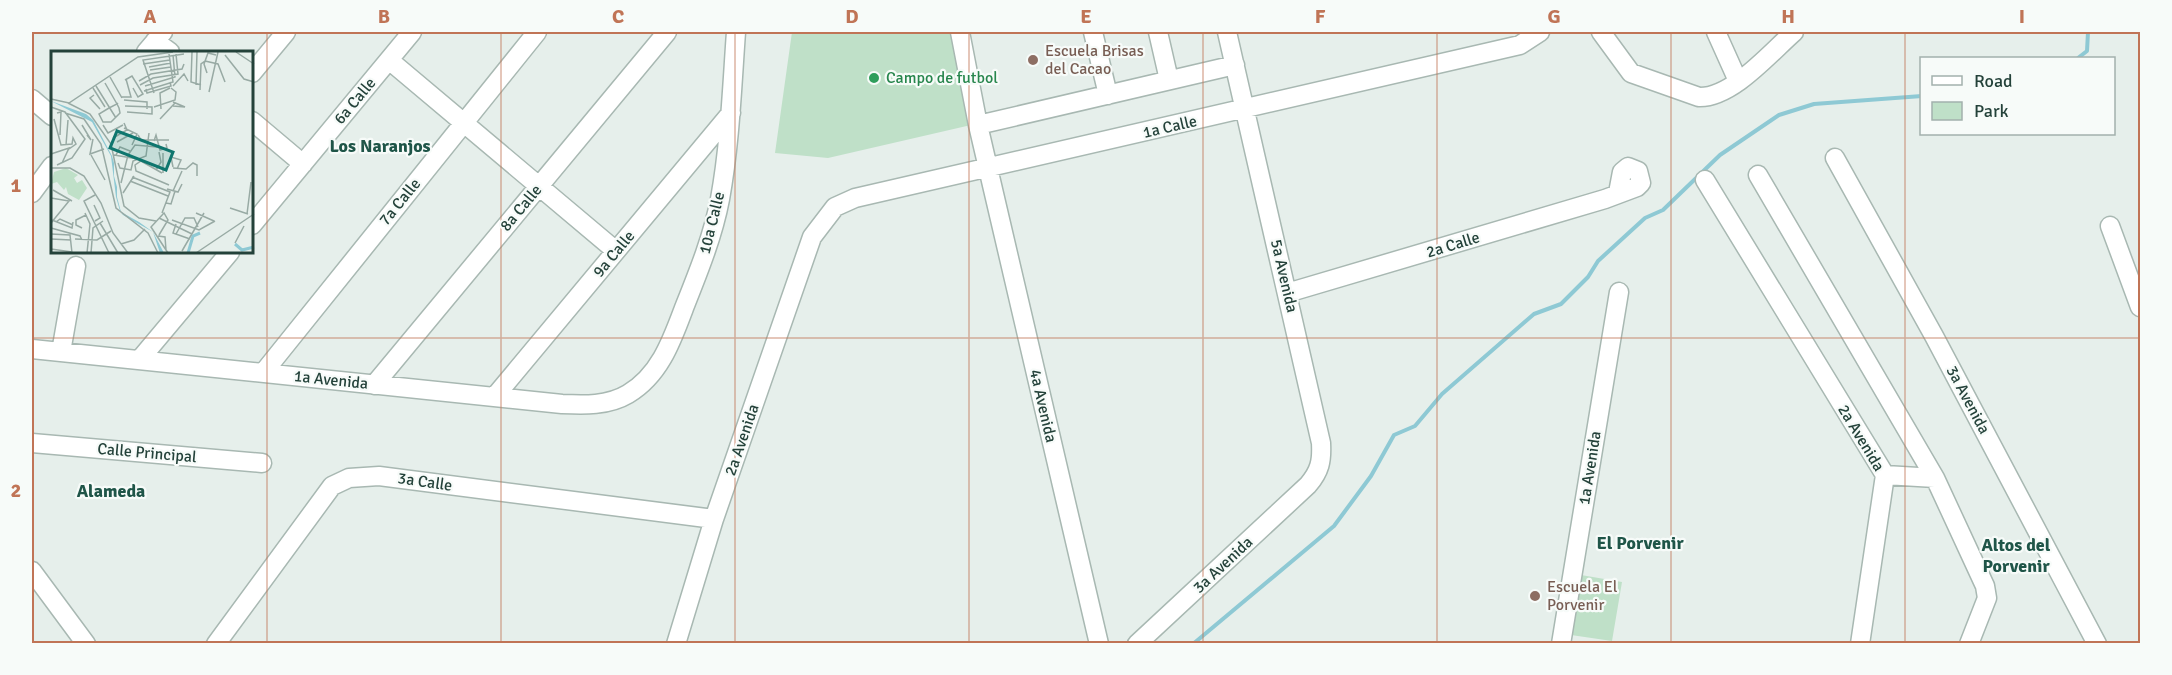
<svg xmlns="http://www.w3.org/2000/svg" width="2172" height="675" font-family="Signika,sans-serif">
<rect width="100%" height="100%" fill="#e6efeb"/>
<path fill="#bfe0c8" d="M 792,32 L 953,32 L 971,125 L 828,158 L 775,153 Z
M 1581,575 L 1622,582 L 1612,641 L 1571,635 Z"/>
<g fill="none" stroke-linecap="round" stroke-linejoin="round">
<path stroke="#8ec9d4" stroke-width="4" d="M 2078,58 L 2087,51 L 2088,32
M 1193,644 L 1334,526 L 1371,476 L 1394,435 L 1415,426 L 1442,394 L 1534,314 L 1561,304 L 1588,277 L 1598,261 L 1645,218 L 1663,210 L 1720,155 L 1779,115 L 1814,104 L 1922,96"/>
<defs>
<path id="minor" d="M 960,32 L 978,125 L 1099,644
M 1093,32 L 1108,95
M 1158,32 L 1169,80
M 1601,32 L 1631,73 L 1699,97 C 1732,98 1770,53 1794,32
M 1716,32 L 1738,81
M 155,41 L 170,52
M 146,52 L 163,32
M 389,60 L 616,251
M 252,73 L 286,32
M 32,99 L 52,116
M 252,121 L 303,164
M 978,125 L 1235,65
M 1835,158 L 1934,336 L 2097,644
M 1758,175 L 1935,478 L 1985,586 L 1987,598 L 1969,644
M 1705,180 L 1885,475 L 1860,644
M 32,193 L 52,166
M 252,225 L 412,32
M 2110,226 L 2140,307
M 1287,293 L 1605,199 L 1637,187 L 1641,183 L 1638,171 L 1628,167 L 1622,172 L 1618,193
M 32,349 L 562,404 C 584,405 608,406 628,394 C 660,375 672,340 684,308 C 698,273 713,236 720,199 C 730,144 732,87 736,32
M 61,352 L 76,266
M 141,358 L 230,252
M 263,373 L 537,32
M 374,385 L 667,32
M 496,395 L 731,113
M 32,443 L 262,463
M 1885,475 L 1935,478
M 32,571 L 86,644
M 216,644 L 332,486 L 349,478 L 379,476 L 714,519
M 676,644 L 714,519 L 812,237 L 835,207 L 855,198 L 1520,45 L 1540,32
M 1137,644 L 1308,485 C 1320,471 1322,461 1321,443 L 1227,32
M 1561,644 L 1619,292"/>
</defs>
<use href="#minor" stroke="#a8b8b2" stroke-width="21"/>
<use href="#minor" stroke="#fff" stroke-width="18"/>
</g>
<path fill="none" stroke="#c07456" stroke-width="1.5" stroke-opacity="0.55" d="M 267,32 L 267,644M 501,32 L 501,644M 735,32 L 735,644M 969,32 L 969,644M 1203,32 L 1203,644M 1437,32 L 1437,644M 1671,32 L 1671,644M 1905,32 L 1905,644M 32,338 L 2140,338"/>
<g fill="#8d6e63" stroke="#f7fbf9" stroke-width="2">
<circle cx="1033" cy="60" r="6"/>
<circle cx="1535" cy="596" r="6"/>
</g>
<circle fill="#2e9e5b" stroke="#f7fbf9" stroke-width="2" cx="874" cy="78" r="6"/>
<g text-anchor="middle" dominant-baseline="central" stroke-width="4.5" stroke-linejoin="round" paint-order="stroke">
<g font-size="16" fill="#785e54" stroke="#f7fbf9" text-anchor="start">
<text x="1045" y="51">Escuela Brisas<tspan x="1045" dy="18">del Cacao</tspan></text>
<text x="1547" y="587">Escuela El<tspan x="1547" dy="18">Porvenir</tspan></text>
</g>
<g font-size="16" fill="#27864d" stroke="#f7fbf9" text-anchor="start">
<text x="886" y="78">Campo de futbol</text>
</g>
<g font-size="16" fill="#24423a" stroke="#f7fbf9">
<text transform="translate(355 101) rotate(-50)">6a Calle</text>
<text transform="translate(1170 127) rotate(-13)">1a Calle</text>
<text transform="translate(400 202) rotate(-51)">7a Calle</text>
<text transform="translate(521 208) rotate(-50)">8a Calle</text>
<text transform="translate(712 223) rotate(-76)">10a Calle</text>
<text transform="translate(1453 245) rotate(-17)">2a Calle</text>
<text transform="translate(614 254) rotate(-50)">9a Calle</text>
<text transform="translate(1284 276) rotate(77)">5a Avenida</text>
<text transform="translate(331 380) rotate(6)">1a Avenida</text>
<text transform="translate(1968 400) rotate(62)">3a Avenida</text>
<text transform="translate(1043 406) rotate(77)">4a Avenida</text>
<text transform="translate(1861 438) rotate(59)">2a Avenida</text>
<text transform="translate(742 440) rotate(-71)">2a Avenida</text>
<text transform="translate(147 453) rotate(5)">Calle Principal</text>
<text transform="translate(1590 468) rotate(-81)">1a Avenida</text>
<text transform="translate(425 482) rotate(8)">3a Calle</text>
<text transform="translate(1223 565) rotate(-43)">3a Avenida</text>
</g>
<g font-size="18" font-weight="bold" fill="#1f5548" stroke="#f7fbf9">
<text x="380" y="146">Los Naranjos</text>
<text x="111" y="491">Alameda</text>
<text x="1640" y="543">El Porvenir</text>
<text x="2016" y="545">Altos del<tspan x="2016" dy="21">Porvenir</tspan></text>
</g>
</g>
<g transform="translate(51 51)">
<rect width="202" height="202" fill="#e6efeb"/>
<path d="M 15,117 L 27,124 L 23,127 L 26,132 L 31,129 L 36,137 L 28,149 L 17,143 L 15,136 L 13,139 L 6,131 L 0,133 L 3,121 Z" fill="#bfe0c8"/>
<path d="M 0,50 L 35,63 L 42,69 L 61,105 L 63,112 L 63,125 L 66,136 L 66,146 L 70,161 L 88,171 L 102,181 L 113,202 L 109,202 L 102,181 L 72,164 L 69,160 L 65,146 L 60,105 L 41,71 Z" fill="#8ec9d4"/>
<path fill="none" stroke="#8ec9d4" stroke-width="3" d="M 184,193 L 191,199 L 203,196M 137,202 L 142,185 L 149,182"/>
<path fill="none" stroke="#98aaa4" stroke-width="1.5" d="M 141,1 L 140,31 L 150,34M 185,1 L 203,13M 174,4 L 193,28 L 203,31M 154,10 L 167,13 L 174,31M 92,13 L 119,9M 98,16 L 120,12M 99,19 L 120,16M 156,22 L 153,13 L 157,2 L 165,4M 59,26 L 71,47M 74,29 L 81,25 L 92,43 L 87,46 L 82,37M 88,30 L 100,23 L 131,18 L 133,13M 54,32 L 66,53 L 68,57 L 69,62 L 60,71 L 52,71 L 48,63 L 58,57 L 66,53 L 67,52M 89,34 L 102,27 L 127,23 L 125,3M 145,34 L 146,1M 45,35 L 65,67M 94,35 L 124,26 L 122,4M 122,35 L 133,23 L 137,30M 42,37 L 54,56M 95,38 L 96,42 L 120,35 L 119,31M 149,39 L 150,13 L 154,10M 93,40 L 122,31 L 118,3M 158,41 L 167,1M 103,42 L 92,9 L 133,3M 43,44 L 39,47 L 49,58M 71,46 L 80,46 L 75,28M 0,48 L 18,52 L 87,6 L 122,1M 73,49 L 96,51 L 96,58M 17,52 L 39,63 L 60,93 L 73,155 L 88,167 L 105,170M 74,55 L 101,56 L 101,63 L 76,61M 122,55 L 134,56 L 122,51M 0,56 L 14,61 L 34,88 L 21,107 L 6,114M 103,56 L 124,49 L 125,41 L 120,37M 110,58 L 109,42 L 119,37M 6,62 L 10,61 L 9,84M 14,62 L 33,68 L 50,93 L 65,157 L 97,182 L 107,202M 3,68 L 10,94 L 21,93 L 22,87 L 25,93 L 18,98M 109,68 L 124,52M 31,74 L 40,89 L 36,84M 52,74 L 57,82 L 72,74M 73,77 L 86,83 L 81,94M 87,84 L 90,89 L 118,89M 62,87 L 76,79 L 73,72M 42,88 L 39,103 L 53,98M 103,90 L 105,84 L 109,99 L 116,97 L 115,93M 66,91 L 82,82M 15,94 L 17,69M 112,102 L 112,122M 0,103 L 18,97 L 11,112M 40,104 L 54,129M 63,104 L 87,108M 65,104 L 69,96 L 79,100M 67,112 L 69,117 L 80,119 L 82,110 L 95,105 L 98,82M 122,116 L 120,106 L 130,109 L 126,118M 0,117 L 19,117 L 33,125 L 50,152 L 62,182 L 77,202M 122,117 L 135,118 L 142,112 L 146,114 L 146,125M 105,119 L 110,111 L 108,101M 111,122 L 90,110 L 84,114 L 85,120 L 118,134M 81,126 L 119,141 L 111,162M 79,130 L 117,145M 70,132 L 77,104 L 84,94 L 106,96M 116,138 L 127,141 L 131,133M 2,139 L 21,150M 122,140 L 131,120M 72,142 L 83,125M 44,144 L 33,150 L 58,202M 0,147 L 18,150 L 0,172M 115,152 L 120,153 L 124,140M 43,154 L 49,167 L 44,170M 179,157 L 197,163M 34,162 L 39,173 L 36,202M 145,162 L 163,170M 196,163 L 200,131M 108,167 L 141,183M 1,169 L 21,177 L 22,171M 121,169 L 148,179 L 164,170M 5,171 L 9,168 L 22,174M 49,172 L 67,202M 125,173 L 122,182 L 139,188M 0,177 L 29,185 L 31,189M 31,177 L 25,174 L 25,169 L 35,164M 0,183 L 19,184 L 21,202M 125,183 L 134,167 L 143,167 L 147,176M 108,184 L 117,169 L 113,162 L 100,176 L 117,202M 107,185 L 114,186 L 115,199M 0,188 L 20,189M 24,188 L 46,189 L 60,180M 184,192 L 193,175M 70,193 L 83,189 L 94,178M 0,198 L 21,201M 131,200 L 153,162M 40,202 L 42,177 L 52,170M 145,202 L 203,163"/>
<path fill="#0f766e" fill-opacity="0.15" stroke="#0f766e" stroke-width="3" d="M 66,80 L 122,101 L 115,119 L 59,97 Z"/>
<rect width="202" height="202" fill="none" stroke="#24423a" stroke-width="3"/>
</g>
<rect width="2172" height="675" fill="none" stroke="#f7fbf9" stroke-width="66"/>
<rect x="1920" y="57" width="195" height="78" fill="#f7fbf9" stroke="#a3b1ad" stroke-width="1.5"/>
<rect x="1932" y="76" width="30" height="9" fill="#ffffff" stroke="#a3b1ad" stroke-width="1.5"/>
<text x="1974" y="87" font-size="18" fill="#24423a">Road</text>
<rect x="1932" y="102" width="30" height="18" fill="#bfe0c8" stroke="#a3b1ad" stroke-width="1.5"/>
<text x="1974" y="117" font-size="18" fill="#24423a">Park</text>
<rect x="33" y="33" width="2106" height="609" fill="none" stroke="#c07456" stroke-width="2"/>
<g font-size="20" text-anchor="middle" font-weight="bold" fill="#c07456">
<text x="150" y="23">A</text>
<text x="384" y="23">B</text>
<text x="618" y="23">C</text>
<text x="852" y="23">D</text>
<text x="1086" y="23">E</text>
<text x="1320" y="23">F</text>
<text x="1554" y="23">G</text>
<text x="1788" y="23">H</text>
<text x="2022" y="23">I</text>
<text x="16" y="192">1</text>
<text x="16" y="497">2</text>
</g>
</svg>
